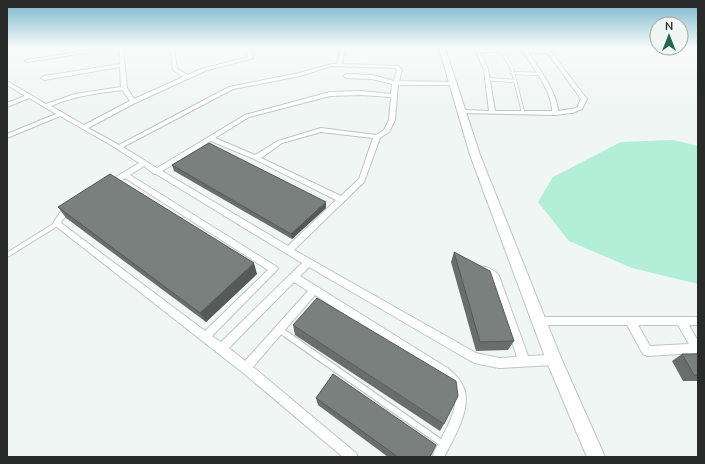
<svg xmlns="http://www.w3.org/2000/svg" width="705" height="464" font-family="'Nunito Sans',sans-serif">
<rect width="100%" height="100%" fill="#eff6f3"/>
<path fill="#b2eed8" d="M 673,140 L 698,146 L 698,284 L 632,268 L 569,241 L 538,202 L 553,177 L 621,142 Z"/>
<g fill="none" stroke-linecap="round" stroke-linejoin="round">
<defs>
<path id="lane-far2" d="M 500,48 L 512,68 L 523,112
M 477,51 L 501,51
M 525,51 L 548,52
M 512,73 L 539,74
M 487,79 L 515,81"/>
<path id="lane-far1" d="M 7,255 L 57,224"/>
<path id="lane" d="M 280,330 L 443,444"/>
<path id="street" d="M 105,48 L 115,48 L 27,62 L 25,61 L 27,60 Z
M 119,48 L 123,48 L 127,88 L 134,99 L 183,77 L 173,70 L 170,48 L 174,48 L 177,69 L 188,75 L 201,69 L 248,57 L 246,48 L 250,48 L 253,58 L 205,71 L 135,103 L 88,128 L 119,145 L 229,87 L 299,73 L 331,64 L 337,64 L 341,48 L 345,48 L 342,64 L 398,66 L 402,70 L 399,81 L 456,82 L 457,83 L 454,85 L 398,85 L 395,120 L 389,132 L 380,138 L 364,182 L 294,250 L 476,353 L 499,358 L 517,357 L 491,278 L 479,271 L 478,269 L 479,267 C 485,265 496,271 499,276 L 528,356 L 554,355 L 558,356 L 559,360 L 558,364 L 554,365 L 499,368 L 474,363 L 309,267 L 300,276 L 449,369 C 454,374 460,379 463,386 C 473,407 454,438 444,457 L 432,457 C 439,440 461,410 454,391 C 452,386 445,381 441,377 L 315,295 L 253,367 L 356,453 L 358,457 L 343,457 L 242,372 L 53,224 C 57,216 65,204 75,206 L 76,208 L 75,210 L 63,219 L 61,223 L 205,331 L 268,270 L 125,178 L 112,187 L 106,187 L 105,185 L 106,183 L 139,163 L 111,145 L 60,116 L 7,138 L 7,134 L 56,114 L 29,98 L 7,107 L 7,103 L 25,96 L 7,85 L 7,81 L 46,104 L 75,94 L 121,87 L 120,67 L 44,80 L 41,78 L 44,76 L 120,64 ZM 331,66 L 395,68 L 397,70 L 394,81 L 372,75 L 346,74 L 343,76 L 346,78 L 372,79 L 392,84 L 391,94 L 361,91 L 330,92 L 245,115 L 157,168 L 123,147 L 233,89 L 300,76 ZM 122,90 L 130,101 L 84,125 L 51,106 C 74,96 98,93 122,90 ZM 361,95 L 391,97 L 389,120 L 384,130 L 376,135 L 321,128 L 278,141 L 255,155 L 215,138 L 249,117 L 330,96 ZM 321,132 L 373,138 L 359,179 L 341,196 L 261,158 L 282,143 ZM 211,141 L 254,159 L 336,200 L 288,246 L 162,171 ZM 144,166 L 154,174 L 156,174 L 302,263 L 221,342 L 212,336 L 278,269 L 277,267 L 130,175 ZM 294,282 L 308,291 L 245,361 L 229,348 Z
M 474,48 L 478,48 L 488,69 L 495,111 L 552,111 C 552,90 531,65 521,48 L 525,48 C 536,64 557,91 558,111 L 577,108 L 581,99 L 544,48 L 548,48 L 587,99 L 582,109 L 572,113 L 555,115 L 462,113 L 462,111 L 464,110 L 489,111 L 484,69 Z
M 541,317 L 698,317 L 698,325 L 689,325 L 698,341 L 698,353 L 647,356 L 643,354 L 627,325 L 541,325 L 538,324 L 536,321 L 538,318 ZM 638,325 L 678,325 L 689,344 L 650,346 Z"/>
<path id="secondary" d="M 439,48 L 445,48 L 480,155 L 561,358 L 605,457 L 587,457 L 546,360 L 470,155 Z"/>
</defs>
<use href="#lane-far2" stroke="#bfc5c2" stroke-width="4"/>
<use href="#lane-far1" stroke="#bfc5c2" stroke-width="6"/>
<use href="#lane" stroke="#bfc5c2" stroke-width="8"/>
<use href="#street" stroke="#bfc5c2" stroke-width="2"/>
<use href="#secondary" stroke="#bfc5c2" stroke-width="2"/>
<use href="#lane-far2" stroke="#fff" stroke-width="2.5"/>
<use href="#lane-far1" stroke="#fff" stroke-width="4"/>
<use href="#lane" stroke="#fff" stroke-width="5.5"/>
<use href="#street" fill="#fff" fill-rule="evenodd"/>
<use href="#secondary" fill="#fff" fill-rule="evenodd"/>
</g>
<path fill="#696e6c" d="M 172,165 L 326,208 L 292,239 L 174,171 Z
M 58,207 L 257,274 L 206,322 L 66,218 Z
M 454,252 L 514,341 L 508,350 L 476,351 L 451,262 Z
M 293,325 L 444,424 L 440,431 L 295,335 Z
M 682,354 L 698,354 L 698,381 L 683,381 L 672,361 Z
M 316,398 L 430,457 L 388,457 L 318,405 Z"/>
<path fill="#555a58" d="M 326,202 L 326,208 L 292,239 L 291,234 Z
M 254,263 L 257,274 L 206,322 L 200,313 Z"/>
<path fill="#7a807e" stroke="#555a58" d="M 209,143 L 326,202 L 291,234 L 172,165 Z
M 110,174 L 254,263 L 200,313 L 58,207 Z
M 454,252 L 490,271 L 514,341 L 480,342 Z
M 317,298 L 456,381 L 458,396 L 444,424 L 293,325 Z
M 682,354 L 698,354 L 698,375 L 694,375 Z
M 333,374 L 436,445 L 430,457 L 398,457 L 316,398 Z"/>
<linearGradient id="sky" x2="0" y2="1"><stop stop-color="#75b3c8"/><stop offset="0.42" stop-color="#f8fbfa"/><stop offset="1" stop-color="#f8fbfa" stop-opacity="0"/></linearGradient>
<rect width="705" height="113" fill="url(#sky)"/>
<rect width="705" height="464" fill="none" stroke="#282b2a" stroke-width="16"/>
<g transform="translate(669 36)"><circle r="19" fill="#eff6f3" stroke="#9fa5a3"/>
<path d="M0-3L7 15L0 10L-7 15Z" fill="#266451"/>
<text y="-6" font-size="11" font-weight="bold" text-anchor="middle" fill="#282b2a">N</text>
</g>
</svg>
